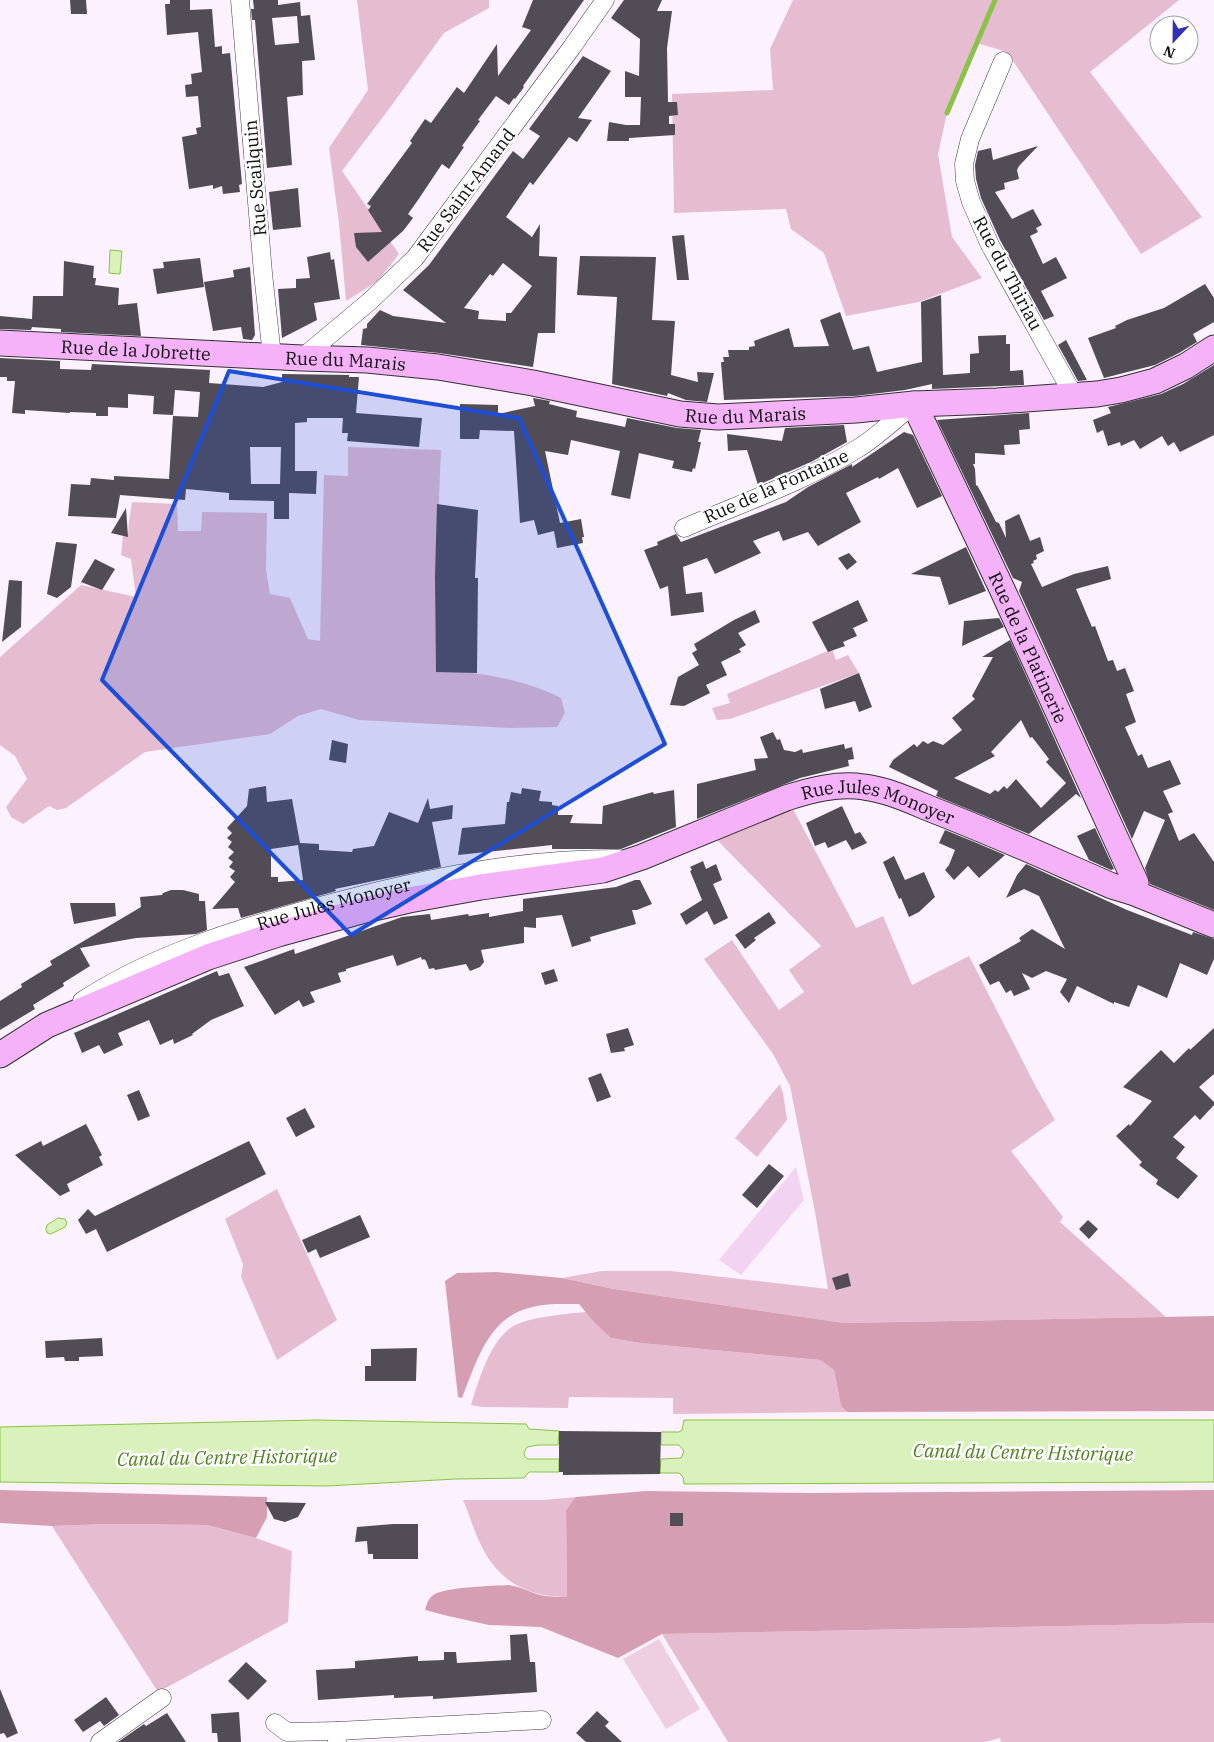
<svg xmlns="http://www.w3.org/2000/svg" width="1214" height="1742" font-family="'IBM Plex Serif',serif">
<rect width="100%" height="100%" fill="#fcf1fe"/>
<path fill="#f2d3f2" d="M 796,1167 L 804,1200 L 741,1275 L 719,1260 Z"/>
<path fill="#e6bdd0" d="M 357,0 L 489,0 L 489,8 L 444,33 L 389,109 L 342,171 L 399,254 L 378,281 L 346,301 L 339,223 L 329,148 L 368,90 Z
M 793,0 L 1179,0 L 1090,72 L 1202,217 L 1141,254 L 1007,52 L 977,43 L 947,113 L 938,154 L 952,237 L 982,278 L 919,302 L 846,316 L 824,253 L 791,229 L 786,209 L 674,213 L 672,94 L 773,90 L 770,49 Z
M 348,447 L 441,450 L 436,572 L 439,669 C 481,673 523,679 561,698 L 565,713 L 557,727 L 512,728 L 359,720 L 321,709 L 298,716 L 270,734 L 145,752 L 66,808 L 57,810 L 49,806 L 23,824 L 11,817 L 6,807 L 27,779 L 15,756 L 0,745 L 0,657 L 81,585 L 136,597 L 131,559 L 121,555 L 123,535 L 128,535 L 129,521 L 132,502 L 177,504 L 178,531 L 201,531 L 202,512 L 267,513 L 266,570 L 270,594 L 290,598 L 308,639 L 320,641 L 324,475 L 348,476 Z
M 832,649 L 836,660 L 848,655 L 859,673 L 730,719 L 717,720 L 712,708 L 730,703 L 727,694 Z
M 792,807 L 856,928 L 883,916 L 912,985 L 969,956 L 1036,1087 L 1055,1120 L 1011,1151 L 1063,1217 L 1060,1222 L 1166,1317 L 844,1323 L 614,1289 L 562,1278 L 602,1271 L 671,1271 L 828,1289 L 815,1212 L 790,1086 L 773,1054 L 704,959 L 732,940 L 779,1010 L 804,992 L 789,970 L 821,946 L 716,839 Z
M 780,1084 L 783,1093 L 787,1120 L 757,1157 L 735,1138 Z
M 277,1189 L 337,1320 L 277,1360 L 241,1277 L 243,1264 L 225,1219 Z
M 586,1312 L 611,1338 L 640,1343 L 820,1360 L 834,1370 L 841,1406 L 847,1412 L 673,1414 L 673,1398 L 569,1397 L 568,1408 L 482,1407 L 471,1405 C 479,1380 492,1332 520,1323 C 540,1316 564,1314 586,1312 Z
M 576,1497 L 566,1510 L 567,1597 C 529,1597 499,1582 482,1547 C 474,1532 470,1516 463,1500 L 543,1500 Z
M 108,1524 L 207,1525 L 256,1538 L 292,1551 L 288,1622 L 158,1692 L 52,1526 Z
M 1214,1623 L 1214,1742 L 1001,1742 L 1000,1738 L 985,1742 L 728,1742 L 662,1634 Z"/>
<path fill="#d69eb3" d="M 497,1272 L 562,1278 L 614,1289 L 844,1323 L 1214,1316 L 1214,1411 L 847,1412 L 841,1406 L 834,1370 L 820,1360 L 640,1343 L 611,1338 L 594,1322 L 579,1304 C 564,1304 547,1303 532,1307 C 488,1317 477,1361 462,1398 L 458,1397 L 445,1281 L 457,1273 Z
M 0,1490 L 267,1497 L 267,1517 L 256,1538 L 207,1525 L 108,1524 L 52,1526 L 0,1523 Z
M 1214,1490 L 1214,1623 L 662,1634 L 618,1658 L 541,1627 L 489,1625 L 448,1616 L 425,1610 C 427,1603 429,1597 435,1594 C 448,1587 492,1586 509,1585 C 522,1587 533,1594 545,1596 C 552,1597 560,1597 567,1597 L 566,1510 L 576,1497 L 646,1491 L 808,1493 Z"/>
<path fill="#eecee1" d="M 659,1639 L 700,1709 L 666,1729 L 623,1659 Z"/>
<path fill="#d9f1ba" stroke="#89c347" d="M 110,250 L 122,251 L 120,274 L 109,273 Z
M 58,1218 L 65,1219 L 67,1223 L 65,1227 L 51,1234 L 47,1233 L 46,1229 L 47,1225 Z
M 317,1420 L 526,1424 L 529,1429 L 559,1431 L 558,1445 L 538,1445 L 527,1447 L 524,1453 L 525,1457 L 528,1459 L 559,1459 L 559,1472 L 529,1472 L 524,1478 L 456,1479 L 327,1486 L 0,1482 L 0,1427 Z
M 684,1420 L 1214,1420 L 1214,1482 L 684,1484 L 683,1477 L 679,1473 L 660,1473 L 661,1459 L 681,1458 L 684,1451 L 679,1445 L 661,1445 L 661,1432 L 679,1432 L 682,1430 Z"/>
<g fill="none" stroke-linecap="round" stroke-linejoin="round">
<path stroke="#89c347" stroke-width="5" d="M 947,113 L 995,0"/>
</g>
<path fill="#514c56" fill-rule="evenodd" d="M 70,0 L 86,0 L 87,14 L 71,14 Z
M 170,0 L 190,0 L 190,10 L 212,9 L 215,47 L 222,46 L 222,54 L 230,53 L 242,184 L 239,185 L 240,192 L 223,194 L 222,186 L 213,189 L 213,185 L 189,189 L 182,137 L 197,134 L 196,128 L 201,127 L 198,96 L 186,97 L 185,85 L 192,84 L 191,74 L 202,72 L 198,32 L 167,35 L 165,4 L 170,4 Z
M 253,0 L 278,0 L 278,5 L 300,2 L 301,16 L 310,15 L 315,60 L 302,61 L 303,95 L 287,97 L 292,165 L 267,168 L 255,20 L 252,20 L 251,9 L 254,9 ZM 297,16 L 299,43 L 275,45 L 272,18 Z
M 533,0 L 584,0 L 523,86 L 524,87 L 515,99 L 514,98 L 509,105 L 496,96 L 478,120 L 480,121 L 462,146 L 464,147 L 449,169 L 442,164 L 418,200 L 408,214 L 413,218 L 403,231 L 368,262 L 356,247 L 354,233 L 382,232 L 368,210 L 371,206 L 367,204 L 412,143 L 410,141 L 425,119 L 431,123 L 457,87 L 464,93 L 497,44 L 498,76 L 531,30 L 522,27 Z
M 624,0 L 662,0 L 657,11 L 672,11 L 667,48 L 668,102 L 677,102 L 678,115 L 669,116 L 669,124 L 675,124 L 675,135 L 629,138 L 629,141 L 607,141 L 609,122 L 626,125 L 640,125 L 641,97 L 625,97 L 625,71 L 639,76 L 640,39 L 611,18 Z
M 583,56 L 611,71 L 578,118 L 592,120 L 577,142 L 569,137 L 533,185 L 530,182 L 506,217 L 532,237 L 540,224 L 539,256 L 557,257 L 555,333 L 538,333 L 533,367 L 439,353 L 361,345 L 363,329 L 367,328 L 367,324 L 380,310 L 393,316 L 446,323 L 403,290 L 429,265 L 513,151 L 523,159 L 540,136 L 529,129 ZM 503,263 L 532,286 L 511,313 L 506,313 L 506,321 L 478,319 L 479,311 L 464,308 L 490,274 L 493,276 Z
M 1038,146 L 1019,166 L 1017,170 L 1019,179 L 1004,183 L 1005,189 L 995,192 L 1012,219 L 1033,209 L 1042,225 L 1036,228 L 1038,232 L 1030,236 L 1043,264 L 1056,257 L 1067,278 L 1041,291 L 1054,316 L 1044,320 L 1000,240 L 981,198 L 976,179 L 975,165 L 978,151 L 991,148 L 993,160 Z
M 298,188 L 301,227 L 273,230 L 269,192 Z
M 684,235 L 689,280 L 677,280 L 672,236 Z
M 330,252 L 331,260 L 334,259 L 340,299 L 314,303 L 317,320 L 282,338 L 278,289 L 296,288 L 296,279 L 310,278 L 307,257 Z
M 580,256 L 656,257 L 652,320 L 675,321 L 671,375 L 698,382 L 697,372 L 714,373 L 707,402 L 686,400 L 668,393 L 667,396 L 612,384 L 617,297 L 577,295 Z
M 200,258 L 204,287 L 157,294 L 153,269 L 164,268 L 163,262 Z
M 64,261 L 94,266 L 93,278 L 96,278 L 95,285 L 119,288 L 118,305 L 137,303 L 141,336 L 61,332 L 61,329 L 32,327 L 31,330 L 0,329 L 0,316 L 32,319 L 33,296 L 63,296 Z
M 250,267 L 255,335 L 252,340 L 243,339 L 241,327 L 213,331 L 204,282 L 234,277 L 233,270 Z
M 1205,284 L 1214,298 L 1214,322 L 1193,334 L 1197,342 L 1179,353 L 1155,365 L 1104,378 L 1088,338 L 1116,328 L 1115,326 L 1127,320 L 1164,308 Z
M 941,295 L 943,375 L 970,373 L 970,354 L 979,353 L 978,336 L 1006,335 L 1006,344 L 1010,344 L 1010,371 L 1023,370 L 1024,385 L 932,389 L 932,384 L 905,390 L 855,396 L 724,400 L 721,362 L 724,362 L 723,357 L 729,357 L 728,350 L 749,350 L 749,347 L 755,346 L 754,341 L 789,328 L 794,347 L 829,346 L 820,320 L 840,312 L 853,350 L 869,346 L 877,372 L 922,362 L 921,302 Z
M 1066,340 L 1087,380 L 1078,381 L 1058,345 Z
M 0,358 L 60,361 L 60,369 L 91,370 L 92,364 L 210,370 L 209,383 L 263,387 L 282,382 L 282,374 L 349,375 L 349,377 L 359,377 L 356,413 L 422,418 L 419,447 L 347,441 L 348,433 L 342,433 L 343,418 L 307,418 L 307,422 L 295,423 L 295,471 L 317,471 L 316,494 L 289,493 L 289,519 L 274,519 L 274,501 L 229,500 L 229,493 L 186,489 L 185,500 L 120,495 L 116,518 L 68,516 L 71,484 L 90,485 L 91,478 L 114,480 L 114,476 L 169,479 L 173,416 L 198,417 L 200,392 L 175,390 L 173,415 L 153,414 L 154,396 L 128,394 L 128,408 L 108,407 L 108,416 L 96,416 L 96,413 L 70,412 L 70,413 L 25,410 L 25,414 L 12,413 L 15,381 L 7,381 L 7,377 L 0,377 ZM 250,447 L 281,447 L 280,484 L 251,484 Z
M 1214,365 L 1214,435 L 1180,452 L 1174,442 L 1168,446 L 1162,436 L 1140,449 L 1134,440 L 1121,446 L 1120,442 L 1108,446 L 1103,430 L 1097,433 L 1093,420 L 1111,413 L 1108,407 L 1161,394 L 1183,384 Z
M 533,398 L 550,401 L 549,404 L 577,411 L 576,417 L 611,424 L 625,427 L 627,418 L 677,428 L 701,430 L 698,442 L 701,442 L 695,469 L 693,468 L 692,472 L 672,468 L 674,461 L 639,453 L 630,499 L 611,495 L 620,451 L 571,440 L 568,455 L 545,451 L 560,523 L 581,519 L 584,537 L 582,537 L 583,543 L 557,548 L 554,531 L 538,535 L 534,520 L 520,523 L 514,431 L 480,430 L 479,439 L 460,439 L 460,404 L 498,405 L 498,414 L 535,406 Z
M 1029,413 L 1030,429 L 1019,430 L 1020,444 L 1004,445 L 1005,455 L 975,453 L 975,464 L 973,464 L 975,469 L 976,486 L 977,485 L 982,494 L 996,522 L 999,523 L 1006,538 L 1005,521 L 1019,514 L 1030,541 L 1040,537 L 1044,551 L 1036,555 L 1037,559 L 1033,561 L 1034,563 L 1031,564 L 1042,587 L 1074,574 L 1108,566 L 1111,579 L 1076,589 L 1092,627 L 1095,626 L 1108,661 L 1113,660 L 1117,671 L 1125,668 L 1134,691 L 1126,694 L 1136,722 L 1125,727 L 1138,756 L 1142,754 L 1148,768 L 1170,760 L 1181,784 L 1163,791 L 1173,812 L 1168,814 L 1179,841 L 1194,833 L 1214,862 L 1214,910 L 1150,884 L 1145,868 L 1165,820 L 1144,811 L 1132,839 L 1019,591 L 1022,582 L 1013,578 L 937,420 Z
M 844,425 L 847,442 L 811,462 L 758,485 L 747,450 L 728,451 L 727,434 L 782,441 L 785,428 Z
M 904,432 L 913,435 L 942,496 L 917,508 L 898,468 L 879,479 L 878,477 L 846,493 L 861,522 L 818,546 L 808,532 L 783,541 L 779,531 L 753,541 L 761,553 L 715,574 L 707,558 L 683,567 L 686,594 L 702,592 L 704,612 L 671,616 L 668,586 L 660,589 L 644,550 L 658,545 L 657,542 L 676,534 L 681,542 L 786,502 L 808,487 L 852,464 L 852,467 Z
M 437,504 L 478,510 L 475,578 L 478,578 L 477,673 L 436,672 L 435,576 Z
M 126,508 L 128,537 L 111,533 Z
M 56,542 L 77,544 L 71,587 L 57,598 L 47,594 Z
M 966,547 L 986,591 L 949,605 L 940,577 L 911,574 Z
M 849,553 L 857,562 L 847,570 L 838,558 Z
M 95,559 L 115,569 L 102,590 L 81,582 Z
M 9,580 L 22,581 L 21,627 L 2,642 Z
M 858,600 L 868,621 L 853,628 L 857,636 L 843,642 L 845,646 L 828,652 L 812,622 Z
M 755,610 L 760,622 L 738,633 L 746,645 L 739,649 L 741,652 L 721,662 L 727,675 L 706,685 L 710,693 L 684,706 L 670,705 L 678,677 L 699,665 L 692,653 L 697,650 L 694,644 L 734,620 Z
M 999,618 L 1004,627 L 962,646 L 964,621 Z
M 1010,640 L 1081,798 L 1076,794 L 1029,834 L 936,796 L 938,791 L 889,767 L 893,760 L 914,744 L 917,747 L 923,741 L 928,744 L 933,741 L 943,745 L 962,730 L 952,718 L 975,699 L 972,696 L 993,657 L 982,657 ZM 1021,720 L 1030,738 L 1032,737 L 1049,759 L 1046,762 L 1066,783 L 1041,808 L 1016,779 L 1007,789 L 1004,786 L 998,792 L 995,790 L 990,794 L 954,778 L 995,756 L 991,752 Z
M 859,673 L 872,707 L 859,712 L 855,701 L 825,709 L 820,689 Z
M 773,732 L 777,740 L 780,739 L 784,750 L 795,752 L 802,749 L 803,753 L 844,744 L 845,749 L 852,747 L 854,759 L 848,760 L 849,766 L 800,778 L 697,819 L 697,784 L 756,770 L 754,759 L 768,758 L 760,737 Z
M 332,740 L 348,744 L 346,763 L 329,760 Z
M 266,786 L 267,802 L 292,799 L 300,843 L 319,844 L 319,850 L 352,852 L 353,849 L 374,846 L 389,812 L 418,823 L 428,798 L 430,809 L 453,805 L 452,819 L 432,822 L 441,867 L 335,889 L 336,891 L 241,918 L 238,908 L 212,909 L 235,882 L 230,877 L 235,871 L 229,867 L 233,862 L 228,858 L 234,852 L 228,847 L 232,842 L 227,838 L 232,833 L 227,828 L 247,806 L 249,789 ZM 298,845 L 303,880 L 278,882 L 278,877 L 271,877 L 271,849 Z
M 522,788 L 541,791 L 539,801 L 552,802 L 552,805 L 558,806 L 558,815 L 573,815 L 570,823 L 602,824 L 603,806 L 653,792 L 654,794 L 674,790 L 676,827 L 621,849 L 552,849 L 552,845 L 458,855 L 462,828 L 505,824 L 507,802 L 509,802 L 511,792 L 521,794 Z
M 842,806 L 855,834 L 860,832 L 867,843 L 852,850 L 846,840 L 828,848 L 825,842 L 815,846 L 806,823 Z
M 1095,828 L 1114,869 L 1111,870 L 1089,860 L 1077,836 Z
M 945,830 L 972,841 L 1005,855 L 979,878 L 968,866 L 954,880 L 945,870 L 949,865 L 955,850 L 939,843 Z
M 894,856 L 905,880 L 924,872 L 935,897 L 919,912 L 909,917 L 901,898 L 899,899 L 883,862 Z
M 703,861 L 706,869 L 716,864 L 722,880 L 713,884 L 728,918 L 714,925 L 707,911 L 686,925 L 680,914 L 702,900 L 690,871 L 692,870 L 690,867 Z
M 1026,864 L 1127,910 L 1192,935 L 1193,932 L 1214,939 L 1214,959 L 1207,975 L 1180,963 L 1167,998 L 1138,985 L 1129,1007 L 1114,1002 L 1114,1004 L 1077,986 L 1069,1003 L 1060,992 L 1067,979 L 1046,971 L 1032,978 L 1022,973 L 1030,989 L 1014,996 L 1011,990 L 1006,993 L 999,981 L 990,985 L 979,965 L 1021,941 L 1019,938 L 1032,929 L 1065,949 L 1039,896 L 1024,889 L 1006,898 L 1017,875 Z
M 635,880 L 640,880 L 652,904 L 637,910 L 632,910 L 636,924 L 590,937 L 591,941 L 572,947 L 562,915 L 536,918 L 536,928 L 524,927 L 524,943 L 481,950 L 484,962 L 480,967 L 470,971 L 466,964 L 435,970 L 434,968 L 429,969 L 426,961 L 424,959 L 422,960 L 421,957 L 397,966 L 393,955 L 346,969 L 346,971 L 338,973 L 341,982 L 310,992 L 315,1002 L 303,1007 L 299,1000 L 275,1015 L 244,967 L 294,949 L 295,954 L 402,917 L 430,914 L 431,920 L 468,914 L 469,916 L 489,913 L 489,917 L 523,911 L 523,899 L 616,887 Z
M 171,890 L 183,890 L 199,894 L 199,901 L 205,901 L 207,930 L 196,934 L 136,938 L 80,948 L 90,966 L 63,983 L 64,986 L 33,1005 L 35,1009 L 0,1030 L 0,1001 L 22,987 L 21,984 L 52,965 L 50,961 L 141,907 L 140,897 L 162,895 L 163,893 Z
M 70,903 L 115,903 L 116,916 L 74,924 Z
M 769,912 L 776,923 L 754,938 L 756,940 L 745,949 L 735,935 Z
M 554,969 L 558,981 L 545,985 L 541,973 Z
M 217,971 L 219,976 L 229,973 L 244,1006 L 211,1020 L 192,1034 L 193,1035 L 174,1044 L 173,1039 L 160,1045 L 149,1020 L 118,1033 L 123,1045 L 104,1054 L 99,1045 L 82,1053 L 74,1033 Z
M 628,1028 L 634,1045 L 624,1048 L 625,1051 L 611,1053 L 606,1034 Z
M 1214,1028 L 1214,1074 L 1199,1087 L 1214,1102 L 1214,1105 L 1200,1120 L 1195,1115 L 1173,1137 L 1185,1147 L 1176,1158 L 1198,1176 L 1178,1199 L 1156,1184 L 1158,1180 L 1139,1165 L 1142,1162 L 1116,1136 L 1129,1124 L 1130,1126 L 1152,1101 L 1123,1087 L 1161,1050 L 1174,1063 L 1189,1048 L 1190,1050 Z
M 601,1073 L 611,1097 L 597,1102 L 588,1078 Z
M 139,1090 L 150,1116 L 138,1121 L 127,1095 Z
M 305,1108 L 315,1127 L 296,1137 L 286,1118 Z
M 86,1124 L 102,1155 L 99,1157 L 103,1165 L 67,1184 L 70,1191 L 60,1196 L 15,1155 L 41,1141 L 43,1146 Z
M 249,1141 L 266,1174 L 107,1252 L 96,1229 L 86,1234 L 78,1220 L 88,1209 L 95,1216 Z
M 769,1164 L 784,1176 L 757,1208 L 742,1195 Z
M 360,1215 L 370,1237 L 320,1258 L 316,1249 L 308,1253 L 302,1240 Z
M 1088,1220 L 1098,1229 L 1089,1239 L 1079,1229 Z
M 848,1273 L 851,1286 L 836,1290 L 832,1278 Z
M 102,1338 L 103,1356 L 79,1357 L 79,1361 L 65,1361 L 64,1357 L 46,1358 L 45,1341 Z
M 417,1348 L 416,1381 L 365,1381 L 365,1366 L 371,1366 L 371,1349 Z
M 559,1431 L 661,1432 L 660,1474 L 563,1475 L 563,1472 L 559,1472 Z
M 265,1502 L 306,1503 L 298,1517 L 285,1522 L 274,1519 Z
M 670,1513 L 683,1513 L 683,1526 L 670,1526 Z
M 393,1524 L 418,1524 L 418,1559 L 373,1559 L 373,1554 L 368,1554 L 367,1541 L 355,1542 L 357,1527 Z
M 527,1634 L 530,1662 L 535,1662 L 537,1692 L 433,1699 L 433,1696 L 394,1698 L 394,1695 L 318,1700 L 316,1670 L 355,1668 L 355,1661 L 418,1656 L 418,1661 L 444,1660 L 444,1652 L 456,1652 L 457,1663 L 511,1660 L 510,1635 Z
M 246,1662 L 267,1681 L 248,1700 L 228,1681 Z
M 0,1689 L 18,1733 L 7,1738 L 4,1733 L 0,1734 Z
M 106,1697 L 119,1715 L 104,1726 L 100,1721 L 83,1732 L 74,1720 Z
M 597,1711 L 609,1722 L 605,1726 L 622,1742 L 586,1742 L 576,1733 Z
M 239,1712 L 241,1742 L 218,1742 L 217,1733 L 212,1733 L 211,1714 Z
M 167,1713 L 186,1742 L 118,1742 L 144,1724 L 146,1726 Z"/>
<g fill="none" stroke-linecap="round" stroke-linejoin="round">
<defs>
<g id="street">
<path d="M 240,0 L 263,273 L 272,356"/>
<path d="M 1003,61 L 970,139 L 964,164 L 965,181 L 971,202 L 990,245 L 1074,396"/>
<path d="M 302,358 L 370,301 L 415,258 L 572,47 L 605,0"/>
<path d="M 684,528 C 742,503 803,482 857,449 C 877,437 895,419 914,404"/>
<path id="s1" d="M 82,1001 C 147,958 227,932 302,911 C 405,882 513,858 619,859"/>
<path d="M 275,1723 L 287,1732 L 338,1731"/>
<path d="M 100,1742 L 162,1698"/>
<path d="M 337,1742 L 338,1731 L 542,1720"/>
</g>
<g id="secondary">
<path id="s2" d="M 0,343 L 302,358 L 367,360 L 438,367 L 533,383 L 680,414 L 718,417 L 856,410 L 914,404 L 997,401 L 1097,394 L 1121,390 L 1155,381 L 1186,366 L 1214,348"/>
<path id="s3" d="M 914,404 L 1002,589 L 1136,883 L 1132,892"/>
<path id="s4" d="M 0,1055 L 47,1025 L 208,957 L 278,934 L 365,910 L 409,900 L 481,887 L 603,870 L 642,857 L 786,798 C 811,790 837,783 864,787 C 888,790 911,801 933,810 C 993,833 1052,860 1112,886 L 1132,892 L 1214,925"/>
</g>
</defs>
<use href="#street" stroke="#424242" stroke-width="19"/>
<use href="#secondary" stroke="#313131" stroke-width="27"/>
<use href="#street" stroke="#fff" stroke-width="18"/>
<use href="#secondary" stroke="#f5b2f8" stroke-width="25"/>
</g>
<path fill="#1d4ed8" fill-opacity="0.2" stroke="#1d4ed8" stroke-width="4" stroke-linejoin="round" d="M 229,371 L 519,418 L 665,744 L 351,935 L 102,680 Z"/>
<g text-anchor="middle" dominant-baseline="central" stroke-width="5" stroke-linejoin="round" paint-order="stroke">
<g font-size="18" fill="#0f0f0f" stroke="#fff">
<text transform="translate(255 178) rotate(-95)">Rue Scailquin</text>
<text transform="translate(466 190) rotate(-53)">Rue Saint-Amand</text>
<text transform="translate(1008 273) rotate(62)">Rue du Thiriau</text>
<text stroke="none"><textPath href="#s2" startOffset="136">Rue de la Jobrette</textPath></text>
<text stroke="none"><textPath href="#s2" startOffset="346">Rue du Marais</textPath></text>
<text stroke="none"><textPath href="#s2" startOffset="751">Rue du Marais</textPath></text>
<text transform="translate(776 486) rotate(-24)">Rue de la Fontaine</text>
<text stroke="none"><textPath href="#s3" startOffset="269">Rue de la Platinerie</textPath></text>
<text stroke="none"><textPath href="#s4" startOffset="928">Rue Jules Monoyer</textPath></text>
<text stroke="none"><textPath href="#s1" startOffset="271">Rue Jules Monoyer</textPath></text>
</g>
<g font-size="19" font-style="italic" fill="#51831f" stroke="#fff">
<text transform="translate(1023 1452) rotate(1)">Canal du Centre Historique</text>
<text transform="translate(227 1457) rotate(-1)">Canal du Centre Historique</text>
</g>
</g>
<g transform="translate(1174 40) rotate(202)"><circle r="24" fill="#ffffff" stroke="#9f9f9f"/>
<path d="M0-4L9 19L0 12L-9 19Z" fill="#3331b4"/>
<text y="-8" font-size="14" font-weight="bold" text-anchor="middle" fill="#0f0f0f">N</text>
</g>
</svg>
